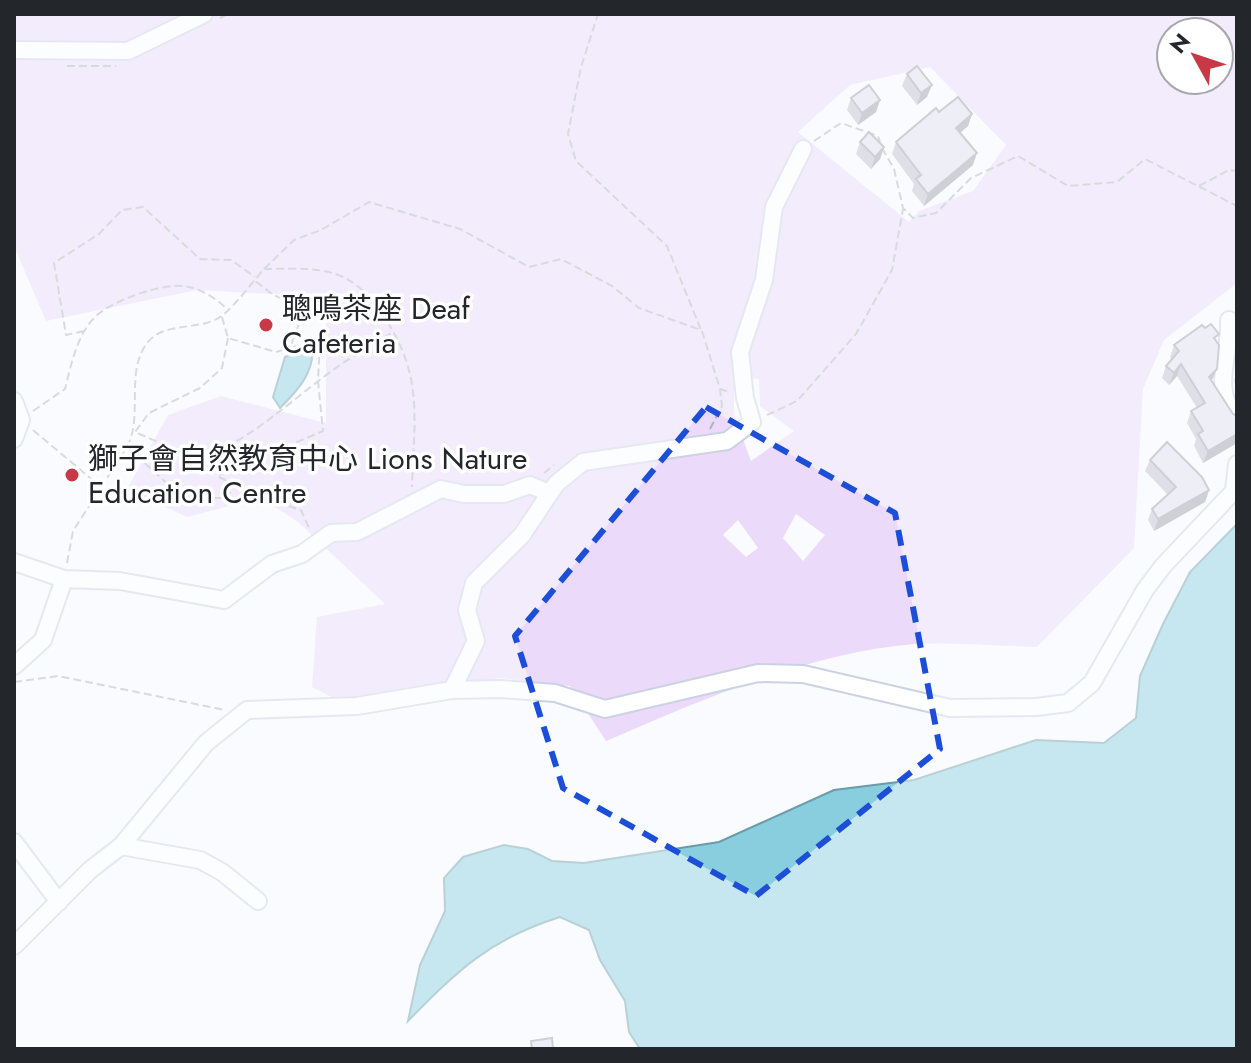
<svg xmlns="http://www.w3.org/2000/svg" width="1251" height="1063" font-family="Jost,'Noto Sans TC',sans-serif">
<rect width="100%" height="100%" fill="#f9fbfe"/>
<path fill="#ebdafa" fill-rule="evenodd" d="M 14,14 L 1237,14 L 1237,283 L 1164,340 L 1143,389 L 1134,548 L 1037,647 C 997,646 955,642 915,644 C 811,652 701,700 606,741 L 570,686 L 500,678 L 343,703 L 312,687 L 317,617 L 385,604 L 298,522 L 261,498 L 187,517 L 127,489 L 168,415 L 221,396 L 326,423 L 326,297 L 197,290 L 46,321 L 14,246 ZM 1171,32 L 1219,32 L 1219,80 L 1171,80 ZM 930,67 L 1006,145 L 973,191 L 919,211 L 909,222 L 798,132 L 850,85 ZM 734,377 L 759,379 L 760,406 L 794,431 L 751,461 L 734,414 ZM 796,514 L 825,535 L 803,561 L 783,538 ZM 738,520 L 758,548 L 746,557 L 723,535 Z"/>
<path fill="#89cedf" stroke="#6a9ca9" stroke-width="2" d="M 313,345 C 314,373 299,389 280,408 L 273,397 L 285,357 Z
M 1236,525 L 1237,1049 L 640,1049 L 629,1032 L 625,1001 L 600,960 L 589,930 L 560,917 C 490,939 458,970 408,1021 L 420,965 L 445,911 L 444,878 L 463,857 L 504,845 L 528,849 L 552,861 L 584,863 L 719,842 L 834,790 L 914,780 L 1036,740 L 1104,743 L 1136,718 L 1140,676 L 1163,624 L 1190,572 Z"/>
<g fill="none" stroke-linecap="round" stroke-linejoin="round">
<defs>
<path id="minor" d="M 14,50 L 128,51 L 204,14
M 1229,320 C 1231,355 1210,390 1237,419
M 14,401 L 21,420 L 14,439
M 14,562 L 64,579 L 43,640 L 14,666
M 64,579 L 120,581 L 224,600 L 272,564 L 302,554 L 331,533 L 357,532 L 441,489 L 464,494 L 504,494 L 530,485 L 549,493
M 452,690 L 476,641 L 467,610 L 474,583 L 522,535 L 556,484 L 583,462 L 727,441 L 752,422 L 745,398 L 740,352 L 764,280 L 774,207 L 803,149
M 14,842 L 59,902
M 121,846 L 200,860 L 222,872 L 258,901
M 14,946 L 90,870 L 121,846 L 206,743 L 247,710 L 357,706 L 452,690 L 501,689 L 555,693 L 605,709 L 758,673 L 803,674 L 950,708 L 1036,707 L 1068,703 L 1092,683 L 1145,590 L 1163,566 L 1234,491 L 1237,464"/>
</defs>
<use href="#minor" stroke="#cbd3e2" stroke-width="20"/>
<path stroke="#b0b3b6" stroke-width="2" stroke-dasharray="8 4" stroke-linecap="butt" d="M 220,18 L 228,14
M 67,66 L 116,66
M 814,141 L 841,123 L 878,136 L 880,142
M 882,148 L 894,169 L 903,208 L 913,218 L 936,213 L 971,178 L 1018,156 L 1068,186 L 1117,182 L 1145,159 L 1237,206
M 1199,186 L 1229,170 L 1237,171
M 264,269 L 294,240 L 321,230 L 369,202 L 460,229 L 529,267 L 561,259 L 612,286 L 639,308 L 701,330 L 667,246 L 576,161 L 568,134 L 581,67 L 598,14
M 222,317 L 228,338 L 276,352 L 289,348
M 84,331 L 66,335 L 54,263 L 99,234 L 122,210 L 143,207 L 200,259 L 231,260 L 255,277
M 702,331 L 720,389 L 729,392
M 228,338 L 222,368 L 200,388 L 149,413 L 135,432 L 197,459 C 247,442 280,410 321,379 C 344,361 368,347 393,332
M 33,411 L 65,389 C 71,365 77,334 96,316 C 113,300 166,281 189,287 C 203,290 215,298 226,308
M 767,415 L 797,401 L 856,334 L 892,270 L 903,209
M 710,429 L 722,406 L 720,389
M 33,430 L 102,488
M 127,447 C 143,417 126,375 145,346 C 162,319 200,333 223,315 C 238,302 251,284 264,269 C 289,269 320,266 343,277 C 359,284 374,301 383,315 C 424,376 414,417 412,487
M 544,473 L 554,465
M 230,498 L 256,496 L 301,510 L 309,528
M 67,563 L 73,531 L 127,447 L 183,498 L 228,498 L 233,484 L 217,476 L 323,431 L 318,381 L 320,340 L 290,348 L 304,310 L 272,294 L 254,280
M 14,682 L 58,676 L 225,710"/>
<use href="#minor" stroke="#fff" stroke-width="16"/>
</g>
<path fill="#bebfcd" d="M 907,74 L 927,97 L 917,105 L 902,86 Z
M 851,98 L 880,100 L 876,112 L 858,125 L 847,110 Z
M 939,112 L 972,114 L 968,126 L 960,133 L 973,165 L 924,206 L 912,191 L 914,184 L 892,154 L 896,142 Z
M 860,142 L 884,147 L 880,159 L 871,169 L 856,154 Z
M 1216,341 L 1211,381 L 1233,414 L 1237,416 L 1237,443 L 1203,463 L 1194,446 L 1196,439 L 1187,423 L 1191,411 L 1197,408 L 1177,376 L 1169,385 L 1162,378 L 1166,366 L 1172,360 L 1170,357 L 1174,345 Z
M 1237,373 L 1237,396 L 1234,380 Z
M 1150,460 L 1209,490 L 1205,502 L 1154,531 L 1148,520 L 1152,509 L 1168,495 L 1145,471 Z"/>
<path fill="#9b9ba7" d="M 932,85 L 927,97 L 917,105 L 921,93 Z
M 880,100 L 876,112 L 858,125 L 862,113 Z
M 972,114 L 968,126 L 952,140 L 956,128 Z
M 884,147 L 880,159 L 871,169 L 875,157 Z
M 977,153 L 973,165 L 924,206 L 928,194 Z
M 1181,364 L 1177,376 L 1169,385 L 1174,373 Z
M 1217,369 L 1212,380 L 1204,389 L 1209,377 Z
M 1237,434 L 1237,443 L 1203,463 L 1208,451 Z
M 1209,490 L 1205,502 L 1154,531 L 1158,519 Z"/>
<path fill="#dddeee" stroke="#9b9ba7" stroke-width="2" d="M 917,66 L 932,85 L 921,93 L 907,74 Z
M 869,85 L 880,100 L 862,113 L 851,98 Z
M 958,97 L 972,114 L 956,128 L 977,153 L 928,194 L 916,179 L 921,175 L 896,142 L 936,108 L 939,112 Z
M 869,132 L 884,147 L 875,157 L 860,142 Z
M 1211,324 L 1219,334 L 1214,338 L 1219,345 L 1217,369 L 1209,377 L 1233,414 L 1237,416 L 1237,434 L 1208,451 L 1198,434 L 1203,431 L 1191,411 L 1205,403 L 1181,364 L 1174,373 L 1166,366 L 1179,351 L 1174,345 L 1202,325 L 1205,328 Z
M 1167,442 L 1202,477 L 1209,490 L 1158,519 L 1152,509 L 1176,487 L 1150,460 Z
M 552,1038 L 553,1049 L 532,1049 L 531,1041 Z"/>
<path d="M0 0H1251V1063H0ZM 706,407 L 895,513 L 940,749 L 756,896 L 563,788 L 515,636 Z" fill="#f9fbfe" fill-opacity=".55" fill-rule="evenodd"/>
<path fill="none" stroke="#1d4ed8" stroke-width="6" stroke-dasharray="16 10" stroke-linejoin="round" d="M 706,407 L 895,513 L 940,749 L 756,896 L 563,788 L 515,636 Z"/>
<g fill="#c93847" stroke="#fff" stroke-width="3">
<circle cx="266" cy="325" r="8"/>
<circle cx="72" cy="475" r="8"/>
</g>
<g text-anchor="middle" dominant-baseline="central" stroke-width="7" stroke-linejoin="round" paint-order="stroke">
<g font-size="30" fill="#23262b" stroke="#fff" text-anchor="start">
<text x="282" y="308">聰鳴茶座 Deaf<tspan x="282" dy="34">Cafeteria</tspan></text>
<text x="88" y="458">獅子會自然教育中心 Lions Nature<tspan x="88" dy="34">Education Centre</tspan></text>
</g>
</g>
<rect width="1251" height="1063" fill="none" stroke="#23262b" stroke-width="32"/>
<g transform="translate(1195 56) rotate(310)"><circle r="38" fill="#ffffff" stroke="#a7a8aa" stroke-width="2"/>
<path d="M0-6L14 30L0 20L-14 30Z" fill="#c93847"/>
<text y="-12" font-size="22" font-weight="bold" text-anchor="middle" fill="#23262b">N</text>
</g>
</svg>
